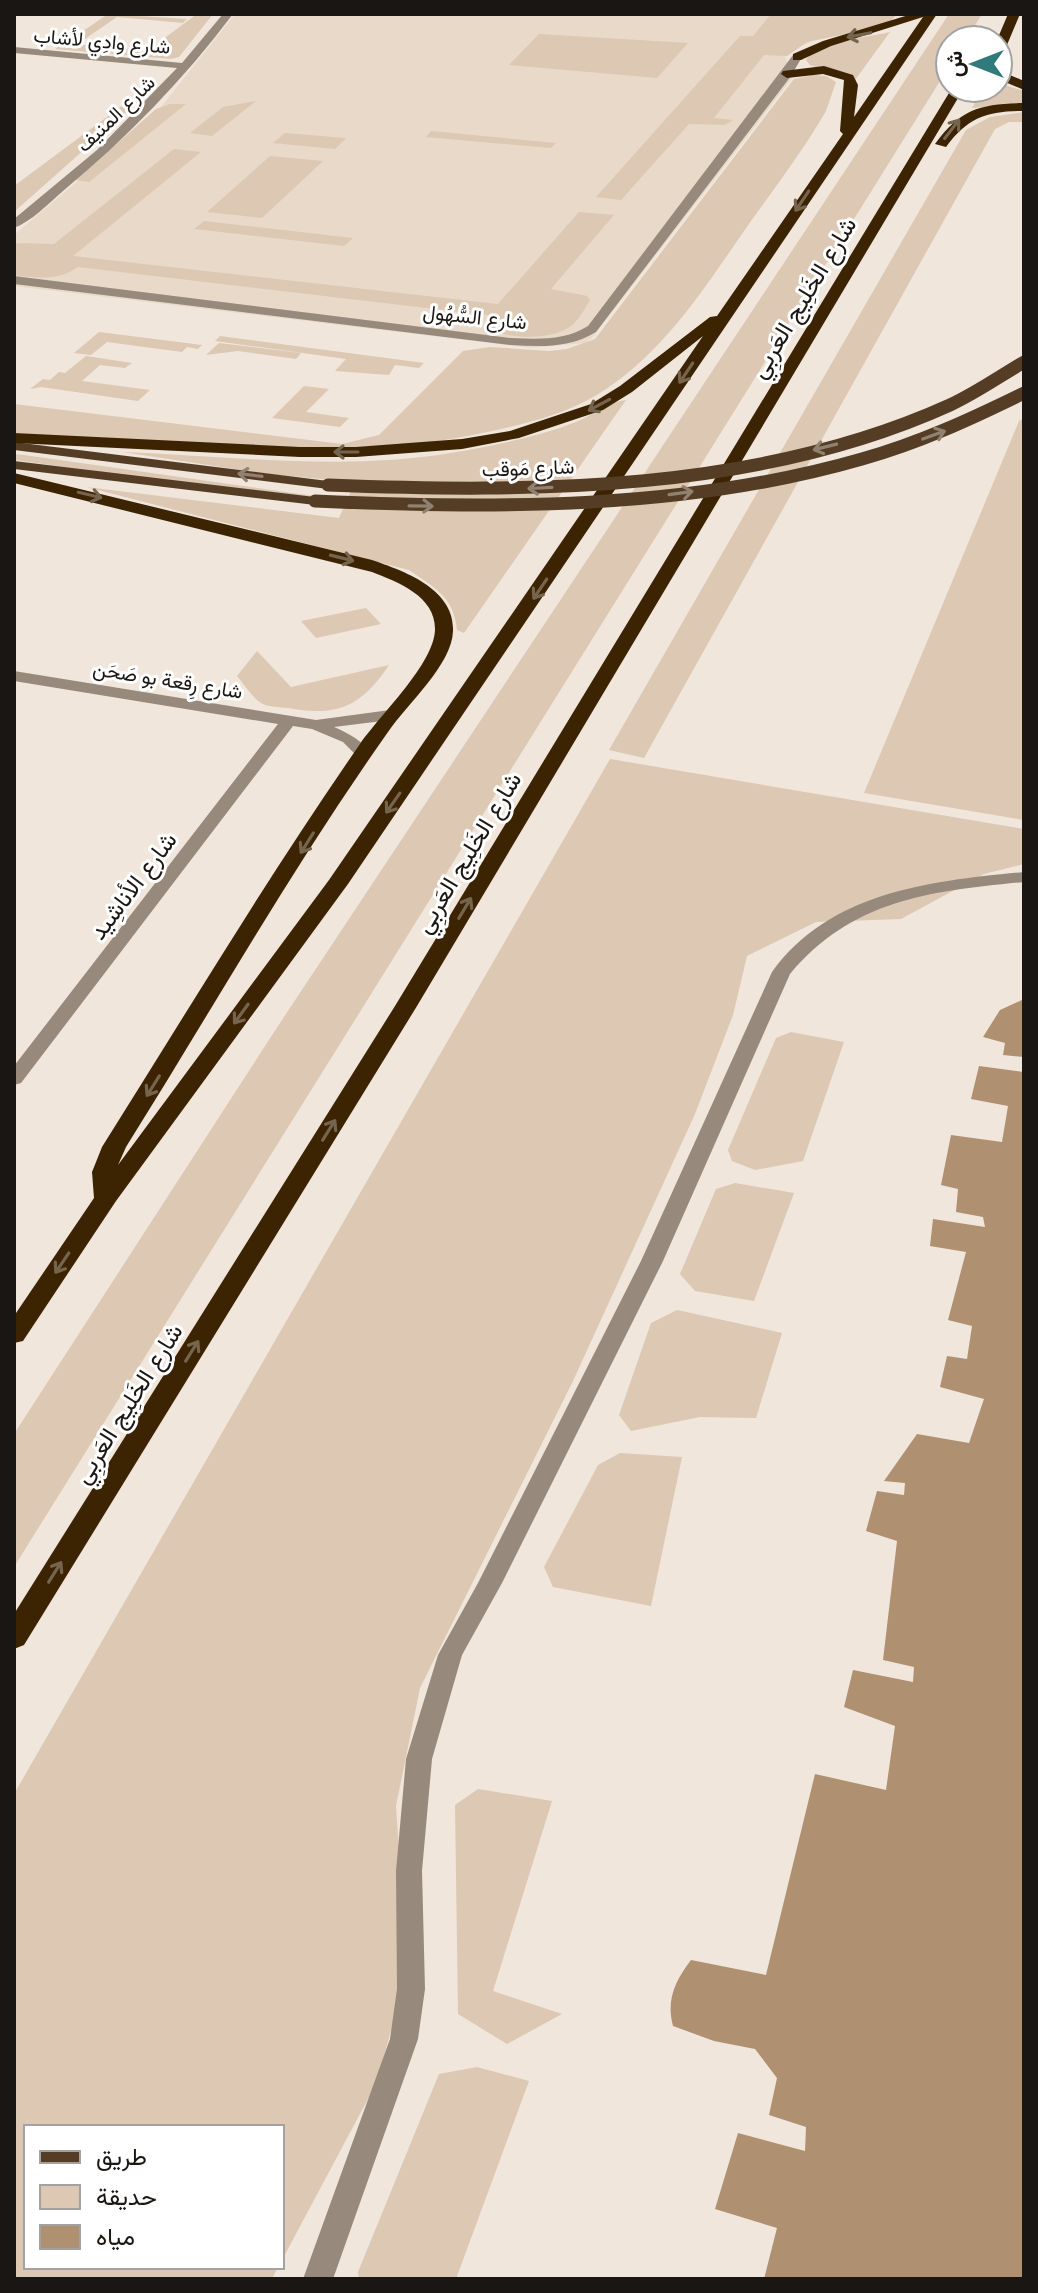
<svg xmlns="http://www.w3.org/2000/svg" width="1038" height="2293" font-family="'Golos Text',Vazirmatn,sans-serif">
<rect width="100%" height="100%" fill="#f0e6db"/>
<path fill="#e9d9c9" d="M 235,14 L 839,14 L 825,35 L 784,54 L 793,77 L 592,338 L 584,343 L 532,348 L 14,286 L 14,235 L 153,117 Z"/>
<path fill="#dcc8b3" d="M 108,14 L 187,19 L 183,23 L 117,17 L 79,43 L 67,42 Z
M 197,14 L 213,14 L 179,57 L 171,59 L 55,49 L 64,43 L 147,51 Z
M 771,14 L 897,14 L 891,21 L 875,28 L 807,42 L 787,56 L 764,55 L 714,118 L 733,120 L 725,125 L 689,124 L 621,200 L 596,197 L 740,36 L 753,36 Z
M 949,14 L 982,14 L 966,40 L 950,40 L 950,65 L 14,1567 L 14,1434 L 278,1026 Z
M 890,32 L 855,80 L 810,65 L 806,60 C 817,40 868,38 890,32 Z
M 539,34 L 688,43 L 657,78 L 509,65 Z
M 813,75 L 826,76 L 836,82 L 826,111 C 804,149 777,185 751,221 C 706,285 664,355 595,396 C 562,415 528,423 492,431 C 335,466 173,444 14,433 L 14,404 L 342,444 L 379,435 L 463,351 L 490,347 L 549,351 L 567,349 L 595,339 L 794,79 Z
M 998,83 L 1024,91 L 1024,104 L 972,108 L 984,88 L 998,88 Z
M 150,85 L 157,85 L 14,212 L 14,186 Z
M 256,101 L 212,136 L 190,133 L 223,107 Z
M 170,104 L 186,104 L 89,182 L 76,180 L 156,109 Z
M 1024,112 L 1024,122 L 1009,122 L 995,129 L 644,758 L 609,750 L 966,130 L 990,117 Z
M 431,131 L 556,143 L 551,148 L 426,137 Z
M 285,133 L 346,138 L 335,149 L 273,143 Z
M 174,149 L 201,152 L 73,256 L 498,304 L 579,212 L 614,215 L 551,289 L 587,296 L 590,300 C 585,308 579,320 571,326 C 551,341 507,339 485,328 L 495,316 L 78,267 C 59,281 37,278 14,275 L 14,243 L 54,244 Z
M 270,156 L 323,161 L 262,218 L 207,212 Z
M 204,221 L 353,238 L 344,246 L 194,229 Z
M 99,332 L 202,345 L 198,349 L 187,347 L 182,352 L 107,342 L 91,355 L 74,353 Z
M 220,336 L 424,363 L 419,368 L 395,365 L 389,375 L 335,371 L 346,359 L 215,341 Z
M 219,343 L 301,353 L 296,359 L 238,351 L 206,355 Z
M 86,356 L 132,363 L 125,368 L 100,365 L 82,381 L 150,390 L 138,401 L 41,387 L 30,389 L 43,379 L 50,380 L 59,372 L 65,373 Z
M 304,386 L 329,389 L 306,412 L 349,418 L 340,427 L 272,418 Z
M 626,400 L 464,633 L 457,630 C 454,597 435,588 409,570 L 86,487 L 339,518 L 355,482 L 267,474 L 122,452 C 230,456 344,471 451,453 C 493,446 537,437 576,422 C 593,415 607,402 626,400 Z
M 1024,418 L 1024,820 L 864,793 L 1019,421 Z
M 14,454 L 24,455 L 335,499 L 220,488 L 14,460 Z
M 366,608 L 381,624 L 316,638 L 301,621 Z
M 257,651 L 291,687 L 389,665 C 361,707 337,717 288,708 C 280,707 269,707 263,704 C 253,699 244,684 237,676 Z
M 610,759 L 1024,829 L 1024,864 L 984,874 L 901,919 L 816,922 L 747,956 L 733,1015 L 695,1114 L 573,1381 L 420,1688 L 396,1806 L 407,1971 L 377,2082 L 282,2260 L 282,2127 L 26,2127 L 26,2267 L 278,2267 L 272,2279 L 14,2279 L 14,1794 Z
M 791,1032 L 844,1042 L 803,1161 L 755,1170 L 732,1161 L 728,1150 L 776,1038 Z
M 735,1183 L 794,1193 L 754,1301 L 695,1291 L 680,1274 L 716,1189 Z
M 677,1310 L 782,1333 L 756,1418 L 700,1417 L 631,1431 L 619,1415 L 651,1323 Z
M 620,1453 L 682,1457 L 651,1606 L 553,1587 L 544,1567 L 598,1465 Z
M 478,1789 L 552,1801 L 493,1991 L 562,2014 L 507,2044 L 458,2014 L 455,1805 Z
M 477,2067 L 529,2081 L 456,2279 L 359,2279 L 358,2272 L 439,2074 Z"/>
<path fill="#af9070" d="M 1024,999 L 1024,1057 L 1003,1055 L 1005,1043 L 983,1037 L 1000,1010 Z
M 979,1066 L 1024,1072 L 1024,2279 L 764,2279 L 777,2228 L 715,2209 L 738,2133 L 805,2151 L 806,2127 L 769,2115 L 777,2078 L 755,2049 L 714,2041 L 673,2026 C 666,2000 675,1981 691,1960 L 766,1975 L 815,1774 L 886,1790 L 895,1726 L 844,1707 L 853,1670 L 913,1682 L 914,1667 L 883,1660 L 897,1541 L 866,1531 L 877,1491 L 904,1495 L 905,1483 L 884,1481 L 917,1434 L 969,1443 L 984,1399 L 940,1387 L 947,1356 L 967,1359 L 972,1326 L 948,1320 L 966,1252 L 930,1246 L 933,1219 L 985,1227 L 983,1217 L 956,1212 L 958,1189 L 941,1185 L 951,1135 L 1002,1142 L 1008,1106 L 971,1099 Z"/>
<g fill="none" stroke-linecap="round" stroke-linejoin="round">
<path fill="#97897b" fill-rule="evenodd" d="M 223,14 L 233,14 C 184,79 127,138 63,191 C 48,204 32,221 14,228 L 14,219 L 97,150 L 177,68 L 14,53 L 14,47 L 182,63 Z
M 793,55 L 802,57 L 791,76 L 596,332 C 570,348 541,347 511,345 L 14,284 L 14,276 L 511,338 C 538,339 564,341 588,326 Z
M 14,671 L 316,720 L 390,710 L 398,715 L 390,720 L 334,727 C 350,734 361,740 371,753 L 369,756 L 357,756 L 343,742 L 312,729 L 293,726 L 21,1083 L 14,1085 L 14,1066 L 278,724 L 14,681 Z
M 1024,872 L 1024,882 C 932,891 853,899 790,974 L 663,1261 L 502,1583 L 462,1655 L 432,1759 L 422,1871 L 425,1989 L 418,2039 L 333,2279 L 303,2279 L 390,2039 L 397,1989 L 396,1871 L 406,1759 L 438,1655 L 478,1583 L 641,1261 L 772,972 C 831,891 932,881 1024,872 Z"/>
<path fill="#543d24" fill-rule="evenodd" d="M 14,442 L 328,481 L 335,485 L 328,489 L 14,450 Z
M 14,461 L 315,497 L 322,501 L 315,505 L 14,469 Z"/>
<path fill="#3c2302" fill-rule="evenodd" d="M 912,14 L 937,14 L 348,884 L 116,1201 L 23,1341 L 14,1343 L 14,1316 L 94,1198 L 92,1172 L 102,1147 C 187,1012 269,875 360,744 C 380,715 435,663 435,629 C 435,596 398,582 372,572 L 14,483 L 14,473 L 372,560 C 404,571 455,589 453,631 C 452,665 407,704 388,732 C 294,865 213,1008 126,1147 L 118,1165 L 329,880 L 703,336 L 632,392 L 603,410 L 519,438 L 462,449 L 356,457 L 300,457 L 14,443 L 14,433 L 300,447 L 356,447 L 462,439 L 510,431 L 591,404 L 620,386 L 710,317 L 717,316 L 843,134 L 840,131 L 844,80 L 823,74 L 787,78 L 781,74 L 783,71 L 824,66 L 853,75 L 858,85 L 854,117 L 923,17 L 831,46 L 801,60 L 793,60 L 793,54 L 823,41 Z
M 1008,14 L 1020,14 L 1004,52 L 998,56 L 997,40 Z
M 998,70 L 1024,81 L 1024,90 L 998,79 Z
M 952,88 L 964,88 L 417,1006 L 24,1645 L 14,1649 L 14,1614 L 395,1006 Z
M 1024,103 L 1024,111 C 988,111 968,117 946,147 L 935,144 C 961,108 981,104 1024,103 Z"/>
<path stroke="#543d24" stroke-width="13" d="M 328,485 C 535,493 758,492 950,405 C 976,393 1000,376 1024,362
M 315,501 C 497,509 685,510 862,459 C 919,443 971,419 1024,393"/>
</g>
<defs><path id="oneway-shaft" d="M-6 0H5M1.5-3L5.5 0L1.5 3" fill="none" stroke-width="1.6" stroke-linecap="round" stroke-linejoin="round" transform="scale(2)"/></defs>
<g stroke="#76654e">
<use href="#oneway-shaft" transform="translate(859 35) rotate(169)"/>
<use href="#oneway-shaft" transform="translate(952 129) rotate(-52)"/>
<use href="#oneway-shaft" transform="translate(802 201) rotate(124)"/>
<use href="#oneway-shaft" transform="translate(686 373) rotate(124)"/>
<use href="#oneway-shaft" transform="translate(599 405) rotate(152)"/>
<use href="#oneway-shaft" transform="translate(346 452) rotate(180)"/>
<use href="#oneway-shaft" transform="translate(90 495) rotate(13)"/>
<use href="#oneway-shaft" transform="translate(342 558) rotate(14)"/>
<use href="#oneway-shaft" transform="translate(540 589) rotate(124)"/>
<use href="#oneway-shaft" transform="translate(393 803) rotate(125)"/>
<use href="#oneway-shaft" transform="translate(307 843) rotate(122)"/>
<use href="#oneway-shaft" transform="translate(465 908) rotate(-59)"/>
<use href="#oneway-shaft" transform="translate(241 1014) rotate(126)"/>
<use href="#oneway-shaft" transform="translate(153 1086) rotate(122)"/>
<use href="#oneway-shaft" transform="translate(329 1130) rotate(-58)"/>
<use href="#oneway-shaft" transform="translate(62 1263) rotate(124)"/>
<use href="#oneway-shaft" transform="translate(192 1351) rotate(-58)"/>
<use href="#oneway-shaft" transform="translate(55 1572) rotate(-58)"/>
</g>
<g stroke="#908171">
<use href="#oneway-shaft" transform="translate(934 435) rotate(-20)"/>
<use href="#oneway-shaft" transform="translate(825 447) rotate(166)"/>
<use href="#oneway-shaft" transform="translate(250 475) rotate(-173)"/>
<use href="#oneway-shaft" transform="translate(540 488) rotate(177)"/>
<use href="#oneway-shaft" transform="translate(681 493) rotate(-8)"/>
<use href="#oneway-shaft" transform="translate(421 506) rotate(1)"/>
</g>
<g text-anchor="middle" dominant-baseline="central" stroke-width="6" stroke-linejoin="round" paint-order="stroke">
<g font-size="20" fill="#1a1613" stroke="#fff">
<text transform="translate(102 40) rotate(5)">شارع وادِي لأشاب</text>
<text transform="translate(115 113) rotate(-44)">شارع المنيف</text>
<text transform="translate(475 316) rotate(6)">شارع السُّهُول</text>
<text transform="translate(528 467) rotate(-2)">شارع مَوقب</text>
<text transform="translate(168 679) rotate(9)">شارع رِقعة بو صَحَن</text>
</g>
<g font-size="24" fill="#1a1613" stroke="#fff">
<text transform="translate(802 297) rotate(-59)">شارع الخَلِيج العَربِي</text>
<text transform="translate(467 852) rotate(-59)">شارع الخَلِيج العَربِي</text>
<text transform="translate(132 885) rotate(-53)">شارع الأناشِيد</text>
<text transform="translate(127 1403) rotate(-58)">شارع الخَلِيج العَربِي</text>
</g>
</g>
<rect width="1038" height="2293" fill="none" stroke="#1a1613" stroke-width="32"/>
<rect x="24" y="2125" width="260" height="144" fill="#ffffff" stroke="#a3a2a1" stroke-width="2"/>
<rect x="40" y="2151" width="40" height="12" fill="#543d24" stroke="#a3a2a1" stroke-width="2"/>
<text x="96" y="2165" font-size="24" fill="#1a1613">طريق</text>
<rect x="40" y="2185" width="40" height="24" fill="#dcc8b3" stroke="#a3a2a1" stroke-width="2"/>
<text x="96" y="2205" font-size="24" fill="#1a1613">حديقة</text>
<rect x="40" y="2225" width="40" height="24" fill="#af9070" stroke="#a3a2a1" stroke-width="2"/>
<text x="96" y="2245" font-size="24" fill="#1a1613">مياه</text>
<g transform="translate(974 64) rotate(270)"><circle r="38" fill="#ffffff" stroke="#a3a2a1" stroke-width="2"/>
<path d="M0-6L14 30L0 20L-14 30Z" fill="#307a7c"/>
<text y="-12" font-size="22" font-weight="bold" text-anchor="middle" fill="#1a1613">ش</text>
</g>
</svg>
